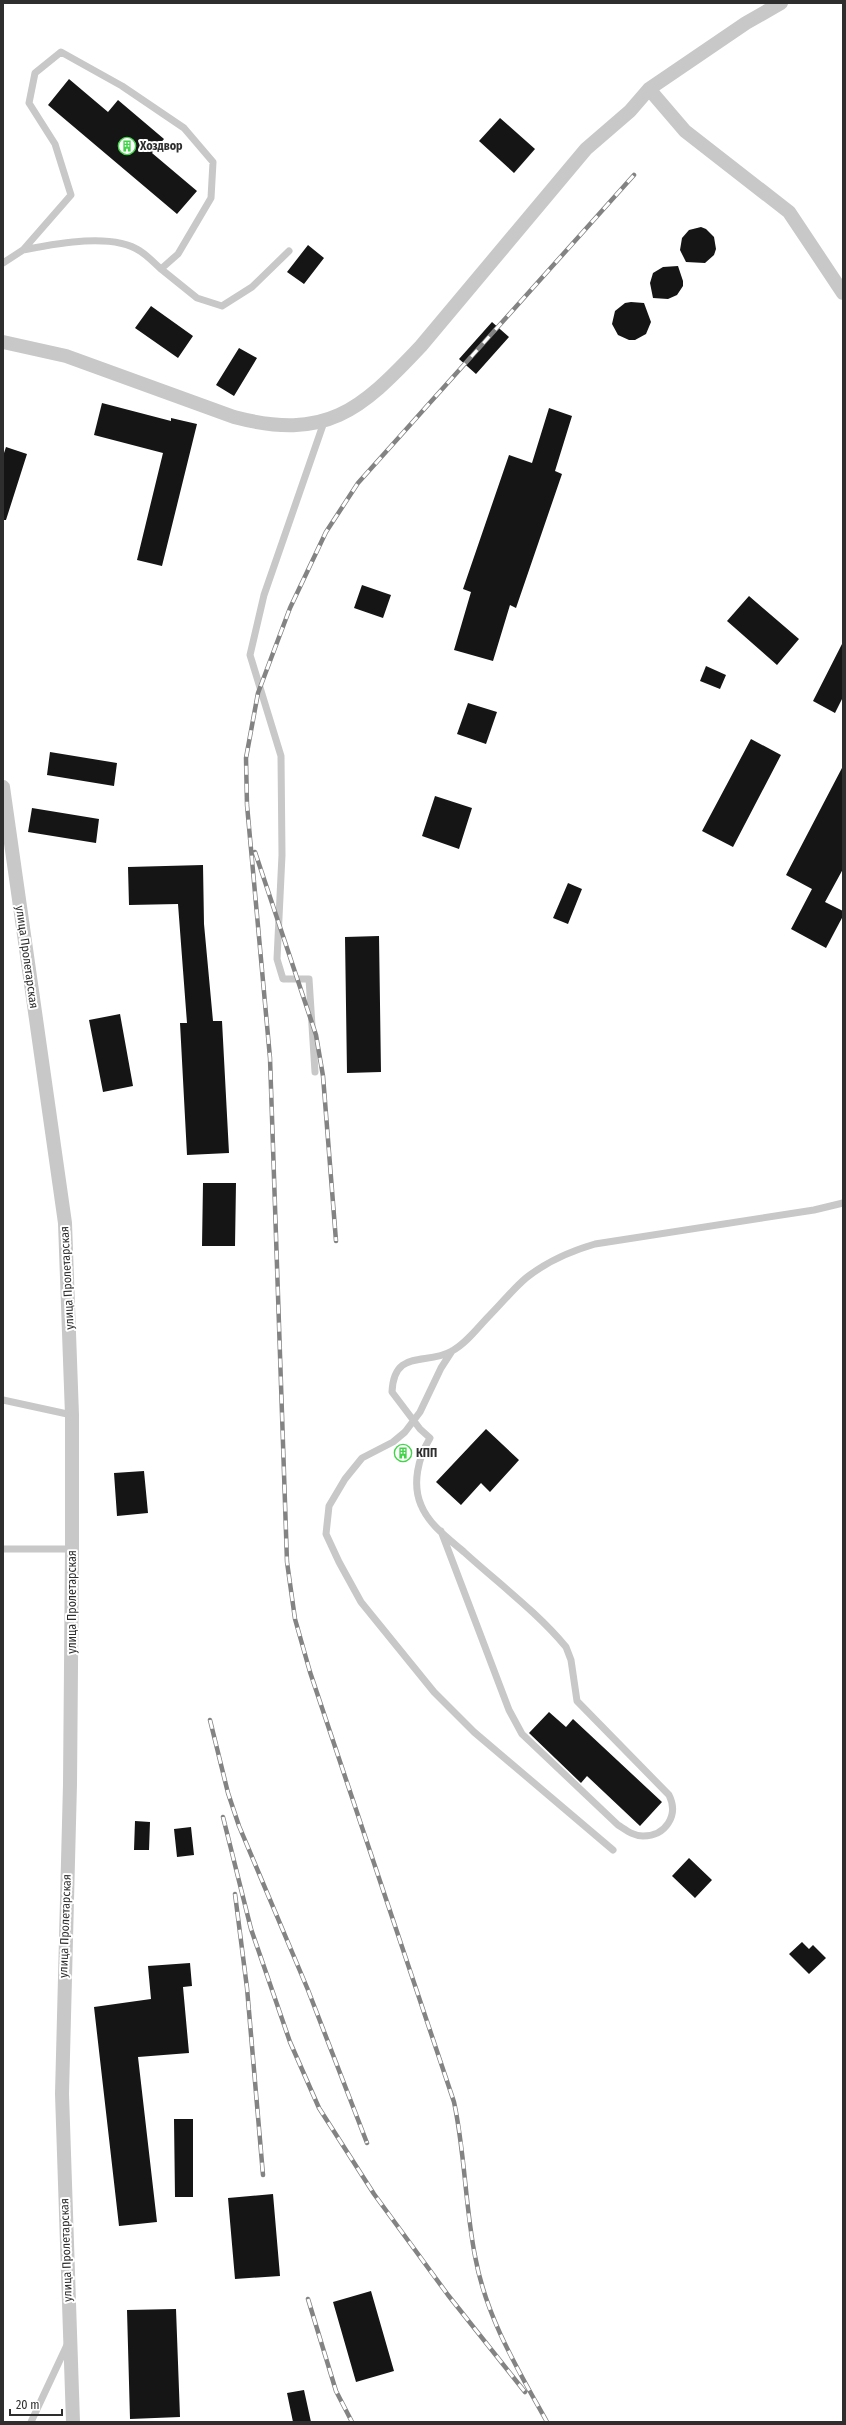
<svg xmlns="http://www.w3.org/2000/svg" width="846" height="2425" font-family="'Fira Sans Condensed',sans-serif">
<rect width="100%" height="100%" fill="#fff"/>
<path fill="#151515" d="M 69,79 L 108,112 L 118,100 L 164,139 L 152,153 L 197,191 L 177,214 L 48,105 Z
M 500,118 L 535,149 L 514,173 L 479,141 Z
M 701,227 L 706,229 L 714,237 L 716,249 L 714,255 L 705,263 L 686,262 L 680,250 L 682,238 L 689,230 Z
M 308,245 L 324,258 L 304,284 L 287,272 Z
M 678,266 L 683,281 L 683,286 L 677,295 L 668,299 L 653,298 L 650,283 L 653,273 L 663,267 Z
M 631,302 L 644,303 L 651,322 L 646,334 L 635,340 L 629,340 L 618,335 L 612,324 L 615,311 L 625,303 Z
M 151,306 L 193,336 L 178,358 L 135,328 Z
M 492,322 L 509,337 L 476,374 L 459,359 Z
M 239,348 L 257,358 L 234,396 L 216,385 Z
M 102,403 L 171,421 L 171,418 L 197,424 L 162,566 L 137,560 L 163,453 L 94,435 Z
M 549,408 L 572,416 L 555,471 L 562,474 L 516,608 L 510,605 L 493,661 L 454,650 L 471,592 L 463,589 L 509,455 L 532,463 Z
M 6,447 L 27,454 L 6,520 L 3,520 L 3,456 Z
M 362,585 L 391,595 L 383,618 L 354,608 Z
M 749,596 L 799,639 L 777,665 L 727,621 Z
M 843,642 L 843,697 L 835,713 L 813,701 Z
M 706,666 L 726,675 L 720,689 L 700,681 Z
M 468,703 L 497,712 L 486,744 L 457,734 Z
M 751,739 L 781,755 L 733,847 L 702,831 Z
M 50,752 L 117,763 L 114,786 L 47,775 Z
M 843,766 L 843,869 L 825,902 L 843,911 L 843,916 L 826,948 L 791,929 L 812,889 L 786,875 Z
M 435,796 L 472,808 L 459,849 L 422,836 Z
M 32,808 L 99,819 L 96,843 L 28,832 Z
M 203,865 L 204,924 L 213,1021 L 222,1021 L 229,1153 L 187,1155 L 180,1023 L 187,1023 L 178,904 L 129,905 L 128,867 Z
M 568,883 L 582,889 L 568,924 L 553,918 Z
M 379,936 L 381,1072 L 347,1073 L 345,937 Z
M 120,1014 L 133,1086 L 103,1092 L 89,1020 Z
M 203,1183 L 236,1183 L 235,1246 L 202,1246 Z
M 486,1429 L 519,1460 L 490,1492 L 481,1483 L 461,1505 L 436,1482 Z
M 144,1471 L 148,1513 L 117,1516 L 114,1473 Z
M 549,1712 L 566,1727 L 573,1719 L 662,1802 L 640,1826 L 587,1776 L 581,1783 L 529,1733 Z
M 135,1821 L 150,1822 L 149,1850 L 134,1850 Z
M 191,1827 L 194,1855 L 177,1857 L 174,1829 Z
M 689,1858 L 712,1880 L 695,1898 L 672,1876 Z
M 802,1942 L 809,1949 L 813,1945 L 826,1958 L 809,1974 L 789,1954 Z
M 190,1963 L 192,1986 L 183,1987 L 189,2053 L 138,2057 L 157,2222 L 119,2226 L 94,2007 L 151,1999 L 148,1966 Z
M 174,2119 L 193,2119 L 193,2197 L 175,2197 Z
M 273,2194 L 280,2276 L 235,2279 L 228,2198 Z
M 371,2291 L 394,2371 L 356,2382 L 333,2302 Z
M 176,2309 L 180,2417 L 130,2419 L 127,2310 Z
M 304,2390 L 311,2422 L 293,2422 L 287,2393 Z"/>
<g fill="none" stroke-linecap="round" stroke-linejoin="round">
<path stroke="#c8c8c8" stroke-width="7" d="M 3,263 L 23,250 L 71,195 L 55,144 L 29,103 L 35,73 L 61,52 L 122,86 L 184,128 L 213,162 L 211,198 L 178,254 L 161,269 C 154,263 148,256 140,251 C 112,232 54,244 23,250
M 161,269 L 197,298 L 222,306 L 252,287 L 289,251
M 315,1072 L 309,979 L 283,979 L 277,959 L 282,855 L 281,756 L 250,655 L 264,595 L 324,422
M 452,1351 L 441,1368 L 420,1412 L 405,1432 L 393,1442 L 362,1458 L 345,1479 L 329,1506 L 326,1534 L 339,1562 L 361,1602 L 434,1692 L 474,1732 L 613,1850
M 3,1400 L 72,1415
M 441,1531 L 509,1710 L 522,1734 L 618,1825 C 626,1830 633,1836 643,1836 C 666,1836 679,1815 669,1795 L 577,1701 L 571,1660 L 566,1647 C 537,1612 498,1583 464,1552 C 449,1539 429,1525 421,1505 C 412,1484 418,1458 430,1438 L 420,1429 L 392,1392 C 394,1348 426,1366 452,1351 C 467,1343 478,1327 490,1315 C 502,1303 513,1289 526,1278 C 546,1262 571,1251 595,1244 L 814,1210 L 843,1203
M 3,1549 L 72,1549
M 31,2422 L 67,2345"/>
<path stroke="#c8c8c8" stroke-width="14" d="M 649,89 L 685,131 L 789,212 L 843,293
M 3,342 L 66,356 L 234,417 C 326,441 360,411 421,346 L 586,149 L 630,111 L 649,89 L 746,23 L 781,3
M 3,787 L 65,1223 L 72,1415 L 72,1549 L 70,1784 L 62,2094 L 73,2422"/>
<defs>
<path id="rail" d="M 255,852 L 316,1035 L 323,1076 L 336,1241
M 210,1720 L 228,1793 L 239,1826 L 308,1990 L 367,2143
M 223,1817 L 251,1929 L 290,2042 L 319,2108 L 374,2194 L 448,2295 L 525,2392
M 235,1894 L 247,1988 L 263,2175
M 308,2299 L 336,2391 L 352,2422
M 547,2422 C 517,2368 486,2317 475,2256 C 465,2205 465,2153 454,2102 L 310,1672 L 295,1619 L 287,1562 L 270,1058 L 247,805 L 246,758 L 258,693 L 290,608 L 326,532 L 358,483 L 634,175"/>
</defs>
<use href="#rail" stroke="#838383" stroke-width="4.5"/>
<use href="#rail" stroke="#fff" stroke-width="3" stroke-dasharray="9" stroke-linecap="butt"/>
</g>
<defs>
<symbol id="building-ring" viewBox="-11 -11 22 22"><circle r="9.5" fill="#fff" stroke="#41d449" stroke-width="1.5"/><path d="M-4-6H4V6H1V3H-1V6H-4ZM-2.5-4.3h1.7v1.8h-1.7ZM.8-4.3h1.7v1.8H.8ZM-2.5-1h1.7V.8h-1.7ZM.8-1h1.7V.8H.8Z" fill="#41d449"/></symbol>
</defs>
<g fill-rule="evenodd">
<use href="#building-ring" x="117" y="136" width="20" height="20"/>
<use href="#building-ring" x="393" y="1443" width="20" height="20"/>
</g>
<g text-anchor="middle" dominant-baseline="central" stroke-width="4" stroke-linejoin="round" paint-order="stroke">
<g font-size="12" font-weight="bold" fill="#2e2e2e" stroke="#fff" text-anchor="start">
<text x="140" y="146">Хоздвор</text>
<text x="416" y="1453">КПП</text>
</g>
<g font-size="12" fill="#2e2e2e" stroke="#fff">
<text transform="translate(27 957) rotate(82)">улица Пролетарская</text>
<text transform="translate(67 1278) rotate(-93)">улица Пролетарская</text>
<text transform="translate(72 1602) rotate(-90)">улица Пролетарская</text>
<text transform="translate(65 1926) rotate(-88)">улица Пролетарская</text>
<text transform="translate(66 2250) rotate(-92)">улица Пролетарская</text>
</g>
</g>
<rect width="846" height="2425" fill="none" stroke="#2e2e2e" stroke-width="8"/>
<path d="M10 2409v6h52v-6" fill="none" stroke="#2e2e2e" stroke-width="2"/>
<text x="16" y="2409" font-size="12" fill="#2e2e2e" stroke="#ffffff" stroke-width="3" paint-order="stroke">20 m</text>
</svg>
